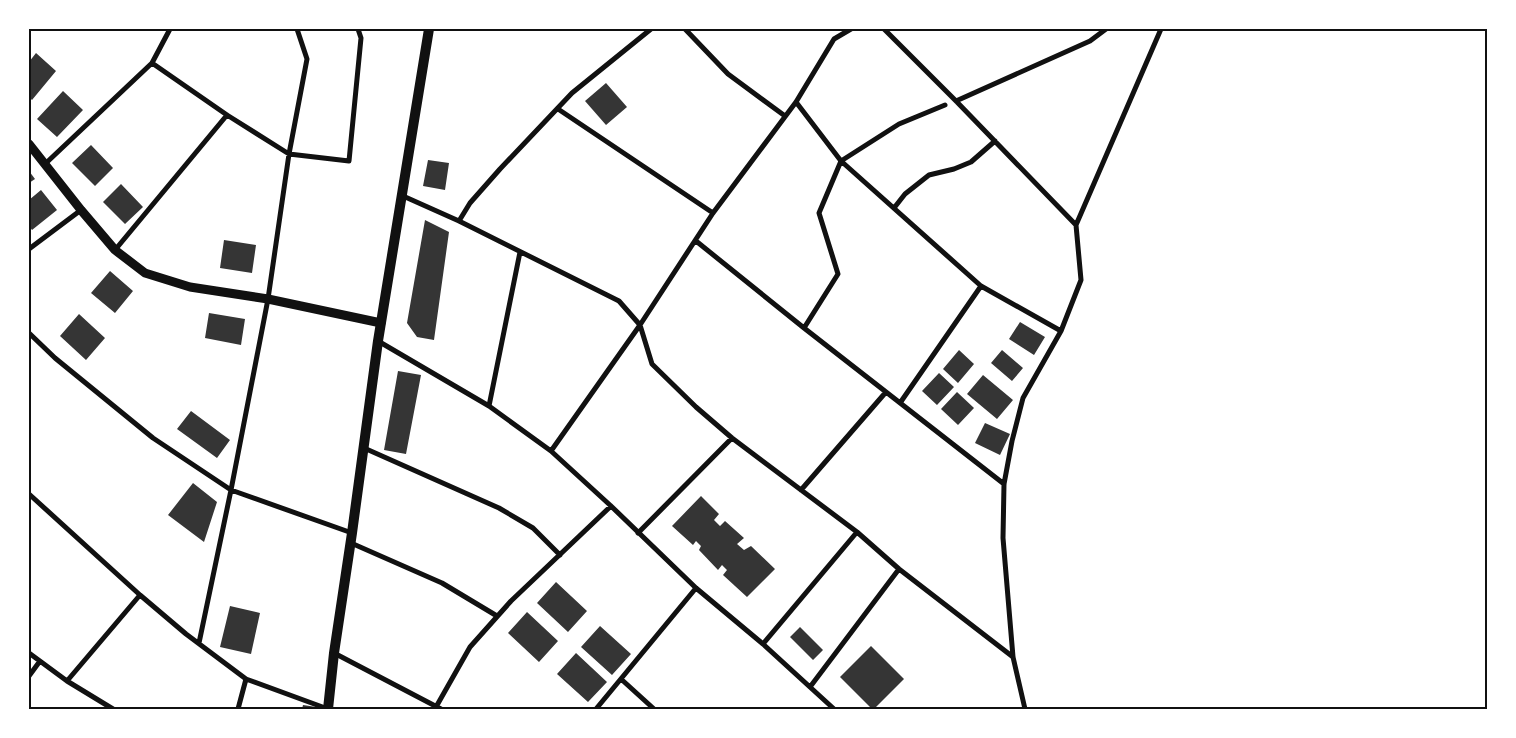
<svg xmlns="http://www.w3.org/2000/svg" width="1516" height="738" font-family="Roboto,sans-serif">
<rect width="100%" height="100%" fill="#fff"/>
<path fill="#353535" d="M 36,53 L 56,71 L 32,100 L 29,97 L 29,62 Z
M 606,83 L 627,107 L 606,125 L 585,101 Z
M 63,91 L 83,110 L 57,137 L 37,119 Z
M 91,145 L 113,168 L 95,186 L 72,163 Z
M 428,160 L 449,163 L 445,190 L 423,186 Z
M 29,171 L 35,179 L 29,183 Z
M 121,184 L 143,207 L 125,224 L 103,202 Z
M 41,190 L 57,210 L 32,230 L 29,226 L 29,200 Z
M 425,220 L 449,232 L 434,340 L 417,337 L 407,323 Z
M 224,240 L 256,245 L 252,273 L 220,268 Z
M 110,271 L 133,291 L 115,313 L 91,293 Z
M 209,313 L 245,319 L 241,345 L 205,338 Z
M 79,314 L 105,338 L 86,360 L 60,336 Z
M 1020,322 L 1045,337 L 1034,355 L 1009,339 Z
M 959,350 L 974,364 L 958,383 L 943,369 Z
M 1002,350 L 1023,368 L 1012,381 L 991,363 Z
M 398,371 L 421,375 L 406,454 L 384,450 Z
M 939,373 L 954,387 L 937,405 L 922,391 Z
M 983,375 L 1013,400 L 997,419 L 967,394 Z
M 957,392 L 974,408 L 958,425 L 941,409 Z
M 191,411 L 230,440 L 217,458 L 177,429 Z
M 985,423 L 1010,434 L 1000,455 L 975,443 Z
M 193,483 L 217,502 L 204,542 L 168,515 Z
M 701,496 L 719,514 L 714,520 L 720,526 L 725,521 L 744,538 L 737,544 L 744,550 L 751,546 L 775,569 L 747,597 L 723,575 L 727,570 L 722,565 L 718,570 L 699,550 L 701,546 L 696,541 L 693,545 L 672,526 Z
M 556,582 L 587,611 L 568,632 L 537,603 Z
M 230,606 L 260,613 L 251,654 L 220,647 Z
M 527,612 L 558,641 L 539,662 L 508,633 Z
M 600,626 L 631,654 L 612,675 L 581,647 Z
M 800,627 L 823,650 L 813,660 L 790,637 Z
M 871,646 L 904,679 L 874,709 L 872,709 L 840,677 Z
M 576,653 L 607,682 L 588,702 L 557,674 Z
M 303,705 L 323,708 L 323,709 L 302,709 Z"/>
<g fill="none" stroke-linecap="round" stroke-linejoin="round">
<path stroke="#111" stroke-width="5" d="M 685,29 L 728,74 L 785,116
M 884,29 L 956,101 L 1076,225 L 1081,280 L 1061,331 L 1023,398 L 1012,441 L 1004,484 L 1003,538 L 1013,657 L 1025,709
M 152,63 L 227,115 L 289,154 L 349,161 L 361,38 L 358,29
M 956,101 L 1090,41 L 1106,29
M 796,102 L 841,161 L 981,286 L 1061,331
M 558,109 L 713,213
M 45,164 L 152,63 L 170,29
M 403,196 L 459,221 L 619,301 L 640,325 L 652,364 L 696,407 L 732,438 L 857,532 L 899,569 L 1013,657
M 894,208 L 905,194 L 929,175 L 954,169 L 971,162 L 995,141
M 459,221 L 470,203 L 500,169 L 572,93 L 651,29
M 1076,225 L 1161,29
M 696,241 L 804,328 L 1004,484
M 29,249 L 81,210
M 115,250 L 227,115
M 804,328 L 838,274 L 819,213 L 841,161 L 899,124 L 945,105
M 29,333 L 55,358 L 153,438 L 231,490 L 352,533
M 378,341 L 489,406 L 551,451 L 611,506 L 696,588 L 763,644 L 834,709
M 900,403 L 981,286
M 489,406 L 520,252
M 364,448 L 499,508 L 533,528 L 560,555
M 551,451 L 640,325 L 713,213 L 796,102 L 834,39 L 851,29
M 801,490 L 886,392
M 29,494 L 140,595 L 186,634 L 246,679 L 328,709
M 638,533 L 732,438
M 351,543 L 442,583 L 497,616
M 199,643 L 231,490 L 268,299 L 289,154 L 307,59 L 297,29
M 763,644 L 857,532
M 29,653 L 67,681 L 113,709
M 334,653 L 441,709
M 29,676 L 40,661
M 621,679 L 654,709
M 67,681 L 140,595
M 810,687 L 899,569
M 436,707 L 470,647 L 511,601 L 611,506
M 238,709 L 246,679
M 596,709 L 696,588"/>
<path stroke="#111" stroke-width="9" d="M 29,144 L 81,210 L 115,250 L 145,273 L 190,287 L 268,299 L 381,323"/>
<path stroke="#111" stroke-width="10" d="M 328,709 L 334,653 L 352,533 L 378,341 L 429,29"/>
</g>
<rect width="1516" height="738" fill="none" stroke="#ffffff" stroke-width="60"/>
<rect x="30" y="30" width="1456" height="678" fill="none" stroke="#111" stroke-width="2"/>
</svg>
